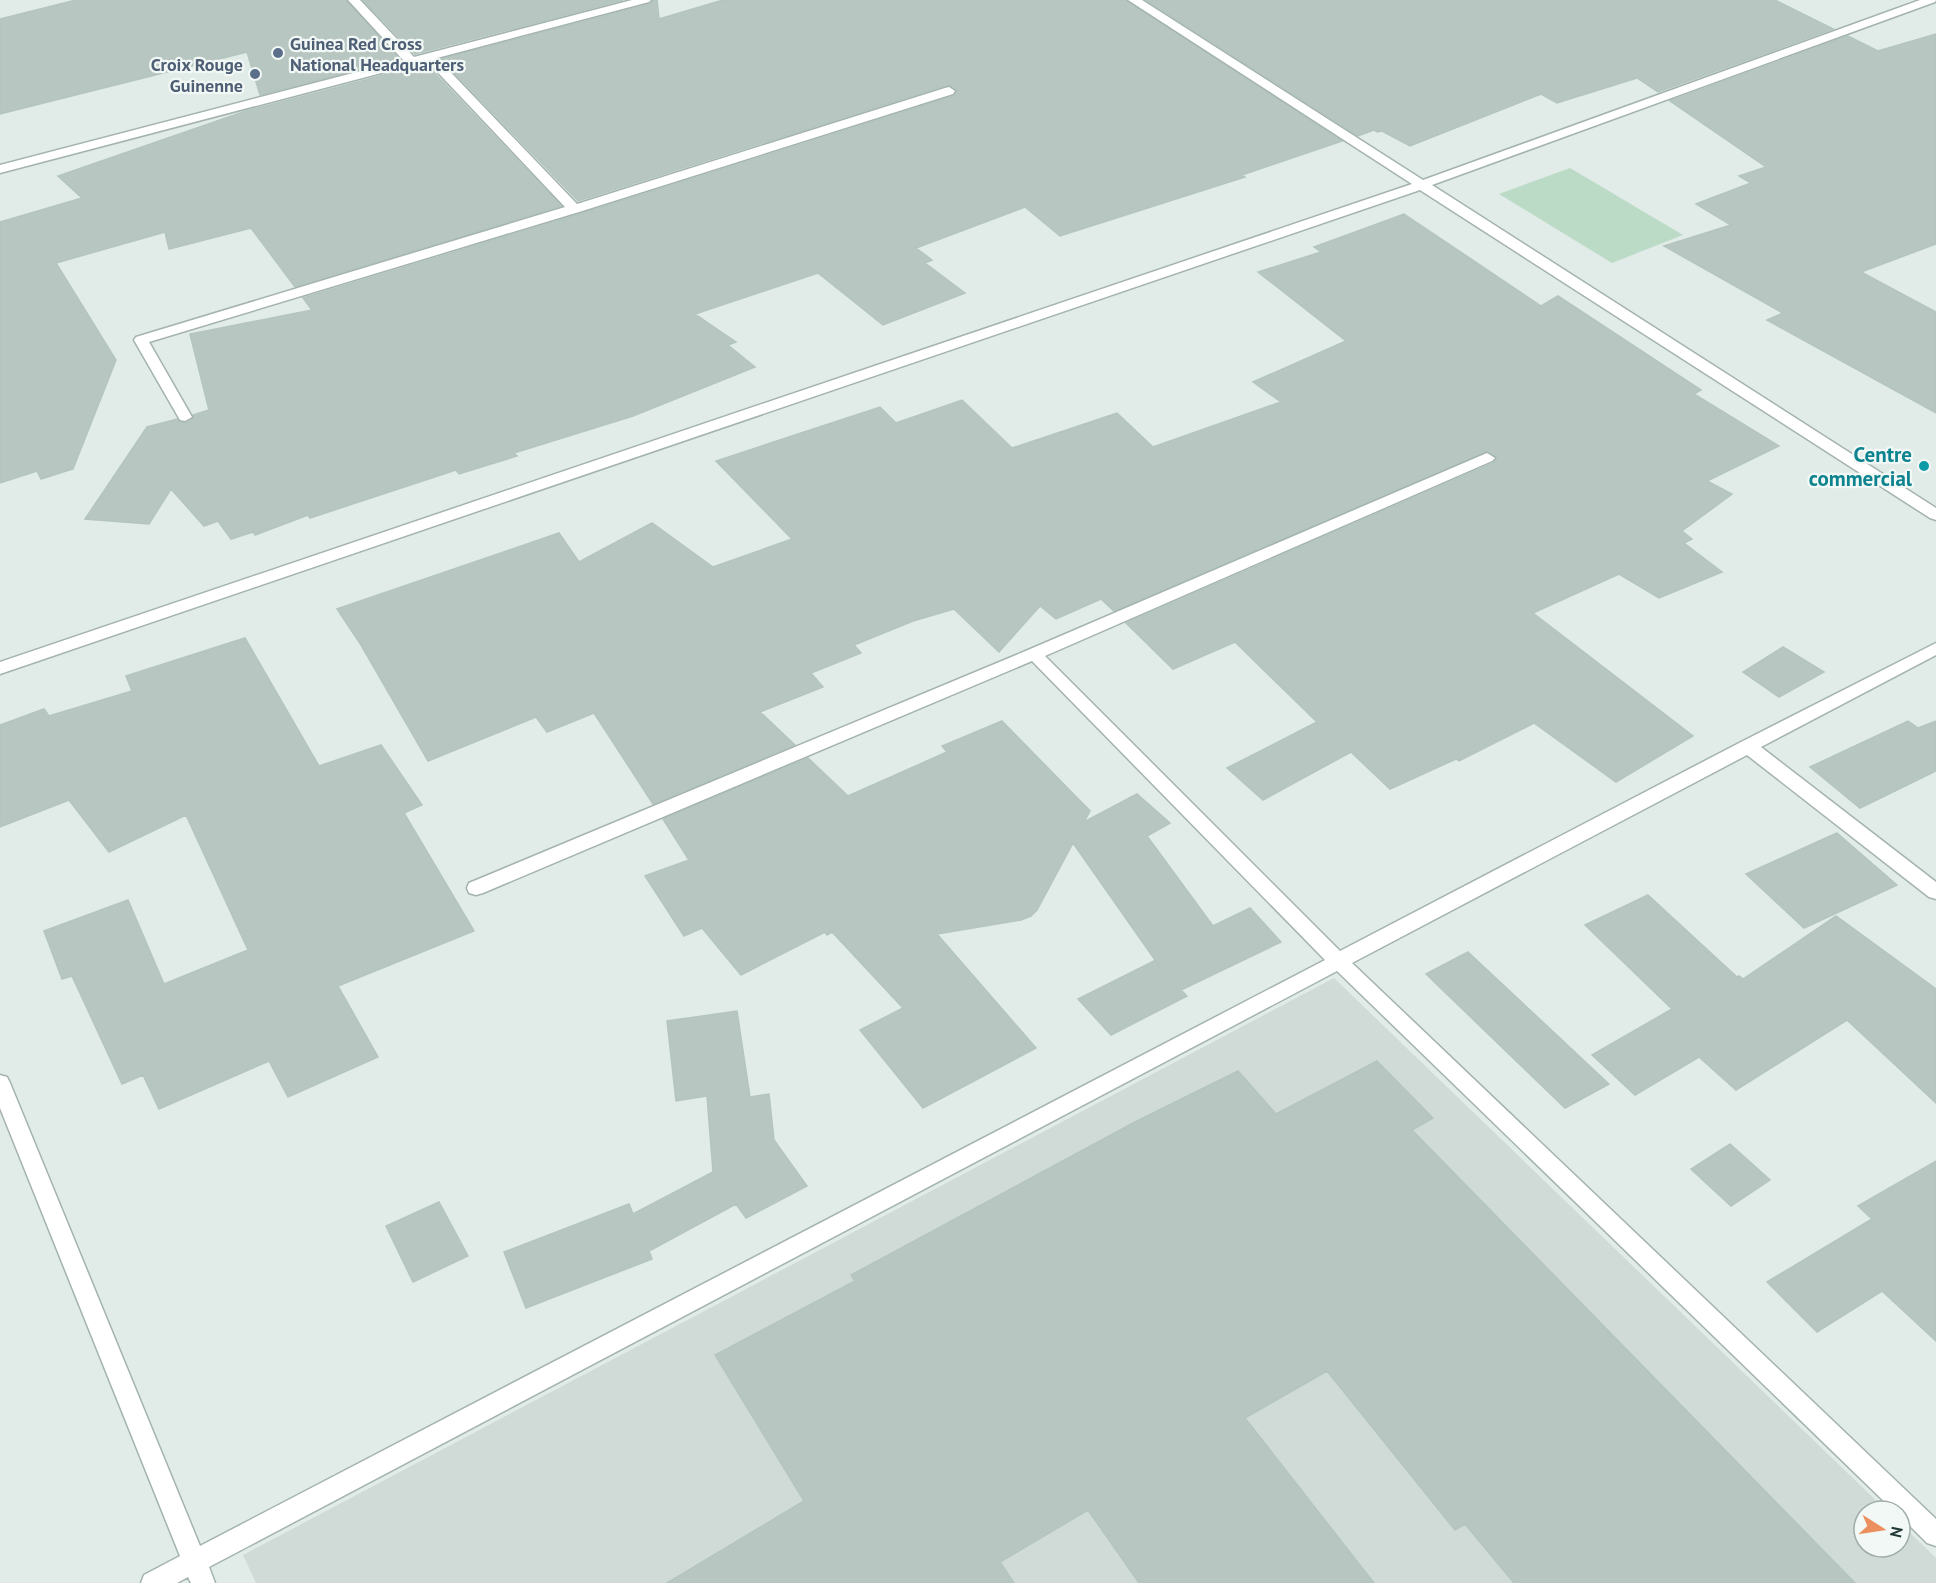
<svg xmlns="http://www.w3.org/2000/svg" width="1936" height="1583" font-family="'PT Sans',sans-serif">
<rect width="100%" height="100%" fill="#e1ebe8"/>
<path fill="#d0dbd7" d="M 1334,978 L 1887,1511 L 1864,1511 L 1864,1547 L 1900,1547 L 1900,1523 L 1936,1558 L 1936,1583 L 256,1583 L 243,1555 Z"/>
<path fill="#bbdbc7" d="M 1570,168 L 1683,235 L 1612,263 L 1499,194 Z"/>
<path fill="#b7c6c1" stroke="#b4c5bf" stroke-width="1.5" d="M 76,0 L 346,0 L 399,59 L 260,95 L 247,52 L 0,114 L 0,19 Z
M 363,0 L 623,0 L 415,54 Z
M 653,0 L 657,0 L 659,19 L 723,0 L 1126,0 L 1342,141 L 1242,175 L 1245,177 L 1060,236 L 1025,207 L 916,248 L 932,260 L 925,263 L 965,293 L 883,325 L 818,273 L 695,314 L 736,342 L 728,345 L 755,367 L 633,416 L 514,453 L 517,456 L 459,474 L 456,470 L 310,518 L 308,515 L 255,535 L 253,532 L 231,539 L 218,521 L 204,526 L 171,489 L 149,524 L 85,519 L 147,427 L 177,419 L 180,422 L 186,423 L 193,419 L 193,415 L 209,410 L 190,334 L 312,310 L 303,298 L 580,214 L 954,96 L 957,92 L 950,85 L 944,86 L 578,201 L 441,59 L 650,4 Z
M 1146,0 L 1775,0 L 1833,29 L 1658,92 L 1637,78 L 1557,103 L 1541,94 L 1410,146 L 1382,131 L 1377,132 L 1374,130 L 1358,136 Z
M 1936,34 L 1936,244 L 1861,272 L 1936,312 L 1936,413 L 1767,320 L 1783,313 L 1664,246 L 1731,225 L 1696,204 L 1751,183 L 1739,176 L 1766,167 L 1670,101 L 1848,36 L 1878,51 Z
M 426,64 L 561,206 L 295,287 L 251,228 L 169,249 L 165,232 L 56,263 L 116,360 L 73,469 L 41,479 L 37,471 L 0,483 L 0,222 L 82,198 L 58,176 L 243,112 Z
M 1404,214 L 1541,306 L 1558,296 L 1701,390 L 1694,394 L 1779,446 L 1707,481 L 1732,494 L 1682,531 L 1692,539 L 1684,543 L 1722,572 L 1659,598 L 1619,574 L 1533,613 L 1693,736 L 1616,782 L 1534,723 L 1459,761 L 1456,759 L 1390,789 L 1351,752 L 1263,800 L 1227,768 L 1317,722 L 1235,642 L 1173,669 L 1126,623 L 1493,463 L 1497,458 L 1488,451 L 1114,611 L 1101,599 L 1056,619 L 1040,606 L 999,652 L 954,609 L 913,621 L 854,645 L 861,653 L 811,673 L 823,687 L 760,712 L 795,745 L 653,804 L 594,713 L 547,732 L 536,717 L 428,761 L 361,645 L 337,609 L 559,533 L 579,562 L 652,523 L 713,567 L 792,539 L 716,461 L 880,407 L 896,423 L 962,400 L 1012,448 L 1117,413 L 1153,447 L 1281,402 L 1253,382 L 1346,341 L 1258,272 L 1321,252 L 1314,247 Z
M 245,638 L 319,766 L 381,745 L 422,805 L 404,813 L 474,931 L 338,986 L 378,1057 L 288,1097 L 269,1061 L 159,1109 L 143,1075 L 122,1084 L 72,976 L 62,979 L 44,931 L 128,900 L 164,984 L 248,950 L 186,815 L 109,852 L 69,800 L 0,827 L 0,725 L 44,709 L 49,716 L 132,691 L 126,676 Z
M 1783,647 L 1824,672 L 1779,697 L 1743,672 Z
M 1002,721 L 1090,811 L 1084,822 L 1137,794 L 1170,823 L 1147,836 L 1213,926 L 1250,908 L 1281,942 L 1181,990 L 1187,996 L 1111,1035 L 1078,999 L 1154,961 L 1160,967 L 1073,843 L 1037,910 L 1031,916 L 1021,920 L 937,934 L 1036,1048 L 923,1108 L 860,1030 L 903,1008 L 832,932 L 827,935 L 825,932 L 741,975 L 702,928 L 684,936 L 645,876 L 689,860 L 663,819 L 808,758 L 848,796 L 947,752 L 942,746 Z
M 1908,721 L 1918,728 L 1936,721 L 1936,771 L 1860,808 L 1810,767 Z
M 1837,833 L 1897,885 L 1804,928 L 1746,874 Z
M 1648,895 L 1737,977 L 1739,976 L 1743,979 L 1836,916 L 1936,989 L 1936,1103 L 1847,1020 L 1736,1090 L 1699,1057 L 1635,1095 L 1592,1055 L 1672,1009 L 1585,925 Z
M 1468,952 L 1609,1084 L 1565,1108 L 1426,974 Z
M 737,1011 L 750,1097 L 769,1094 L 774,1140 L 807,1186 L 746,1218 L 736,1204 L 649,1251 L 652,1259 L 526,1308 L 504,1252 L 629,1204 L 633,1214 L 713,1172 L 707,1096 L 676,1101 L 667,1021 Z
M 1377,1061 L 1433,1118 L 1412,1130 L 1855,1583 L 1514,1583 L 1465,1524 L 1455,1530 L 1327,1371 L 1245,1418 L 1374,1583 L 1139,1583 L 1088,1510 L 1000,1562 L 1014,1583 L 667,1583 L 804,1501 L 715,1355 L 855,1281 L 851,1275 L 1135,1122 L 1238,1071 L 1276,1114 Z
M 1730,1144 L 1770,1180 L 1731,1206 L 1691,1169 Z
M 1936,1161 L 1936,1341 L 1882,1291 L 1817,1332 L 1767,1282 L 1872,1219 L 1858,1206 Z
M 439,1202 L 468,1256 L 413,1282 L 386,1226 Z"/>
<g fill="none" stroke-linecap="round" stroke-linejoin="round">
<defs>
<path id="minor" d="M 348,0 L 360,0 L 414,57 L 632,0 L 651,0 L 649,2 L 437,58 L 577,204 L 945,88 L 949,87 L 955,91 L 953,94 L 579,212 L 149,342 L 192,417 L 185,421 L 180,420 L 134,340 L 136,337 L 565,207 L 427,61 L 0,173 L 0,165 L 403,60 Z
M 1128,0 L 1142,0 L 1423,180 L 1920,0 L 1936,0 L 1935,2 L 1432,185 L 1936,508 L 1936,520 L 1930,518 L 1420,190 L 0,674 L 0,662 L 1412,184 Z
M 1487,453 L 1495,458 L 1492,461 L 1045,656 L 1340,951 L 1741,742 L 1936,643 L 1936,655 L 1761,747 L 1936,882 L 1936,899 L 1929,897 L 1747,755 L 1352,963 L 1936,1519 L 1936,1546 L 1927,1543 L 1900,1516 L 1900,1511 L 1894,1511 L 1337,971 L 209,1567 L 215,1583 L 191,1583 L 188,1577 L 177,1583 L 141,1583 L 144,1575 L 180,1556 L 0,1108 L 0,1075 L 7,1077 L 10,1083 L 200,1546 L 1325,960 L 1032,661 L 483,893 L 476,895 L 469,893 L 467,888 L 469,883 L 1028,650 Z"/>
</defs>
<use href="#minor" stroke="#a4b3af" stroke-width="3"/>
<use href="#minor" fill="#fff" fill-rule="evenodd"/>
</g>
<g fill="#5c6f8a" stroke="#f2f8f5" stroke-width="2">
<circle cx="278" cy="53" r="6"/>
<circle cx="255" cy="74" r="6"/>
</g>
<circle fill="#0f9aa8" stroke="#f2f8f5" stroke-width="2" cx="1924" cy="466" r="6"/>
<g text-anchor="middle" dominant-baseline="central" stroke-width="4.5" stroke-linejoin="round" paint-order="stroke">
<g font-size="18" font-weight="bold" fill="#4e5e75" stroke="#f2f8f5" text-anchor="start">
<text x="290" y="43">Guinea Red Cross<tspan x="290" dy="21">National Headquarters</tspan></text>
<text x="243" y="64" text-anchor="end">Croix Rouge<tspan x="243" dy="21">Guinenne</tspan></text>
</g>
<g font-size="21" font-weight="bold" fill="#0d838f" stroke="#f2f8f5" text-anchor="end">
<text x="1912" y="454">Centre<tspan x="1912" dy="24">commercial</tspan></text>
</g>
</g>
<g transform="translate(1882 1529) rotate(102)"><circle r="28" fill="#f2f8f5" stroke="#9faca9" stroke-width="1.5"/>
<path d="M0-4.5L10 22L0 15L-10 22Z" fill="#ec8f5f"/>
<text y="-9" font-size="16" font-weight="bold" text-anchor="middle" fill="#223b37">N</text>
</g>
</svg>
